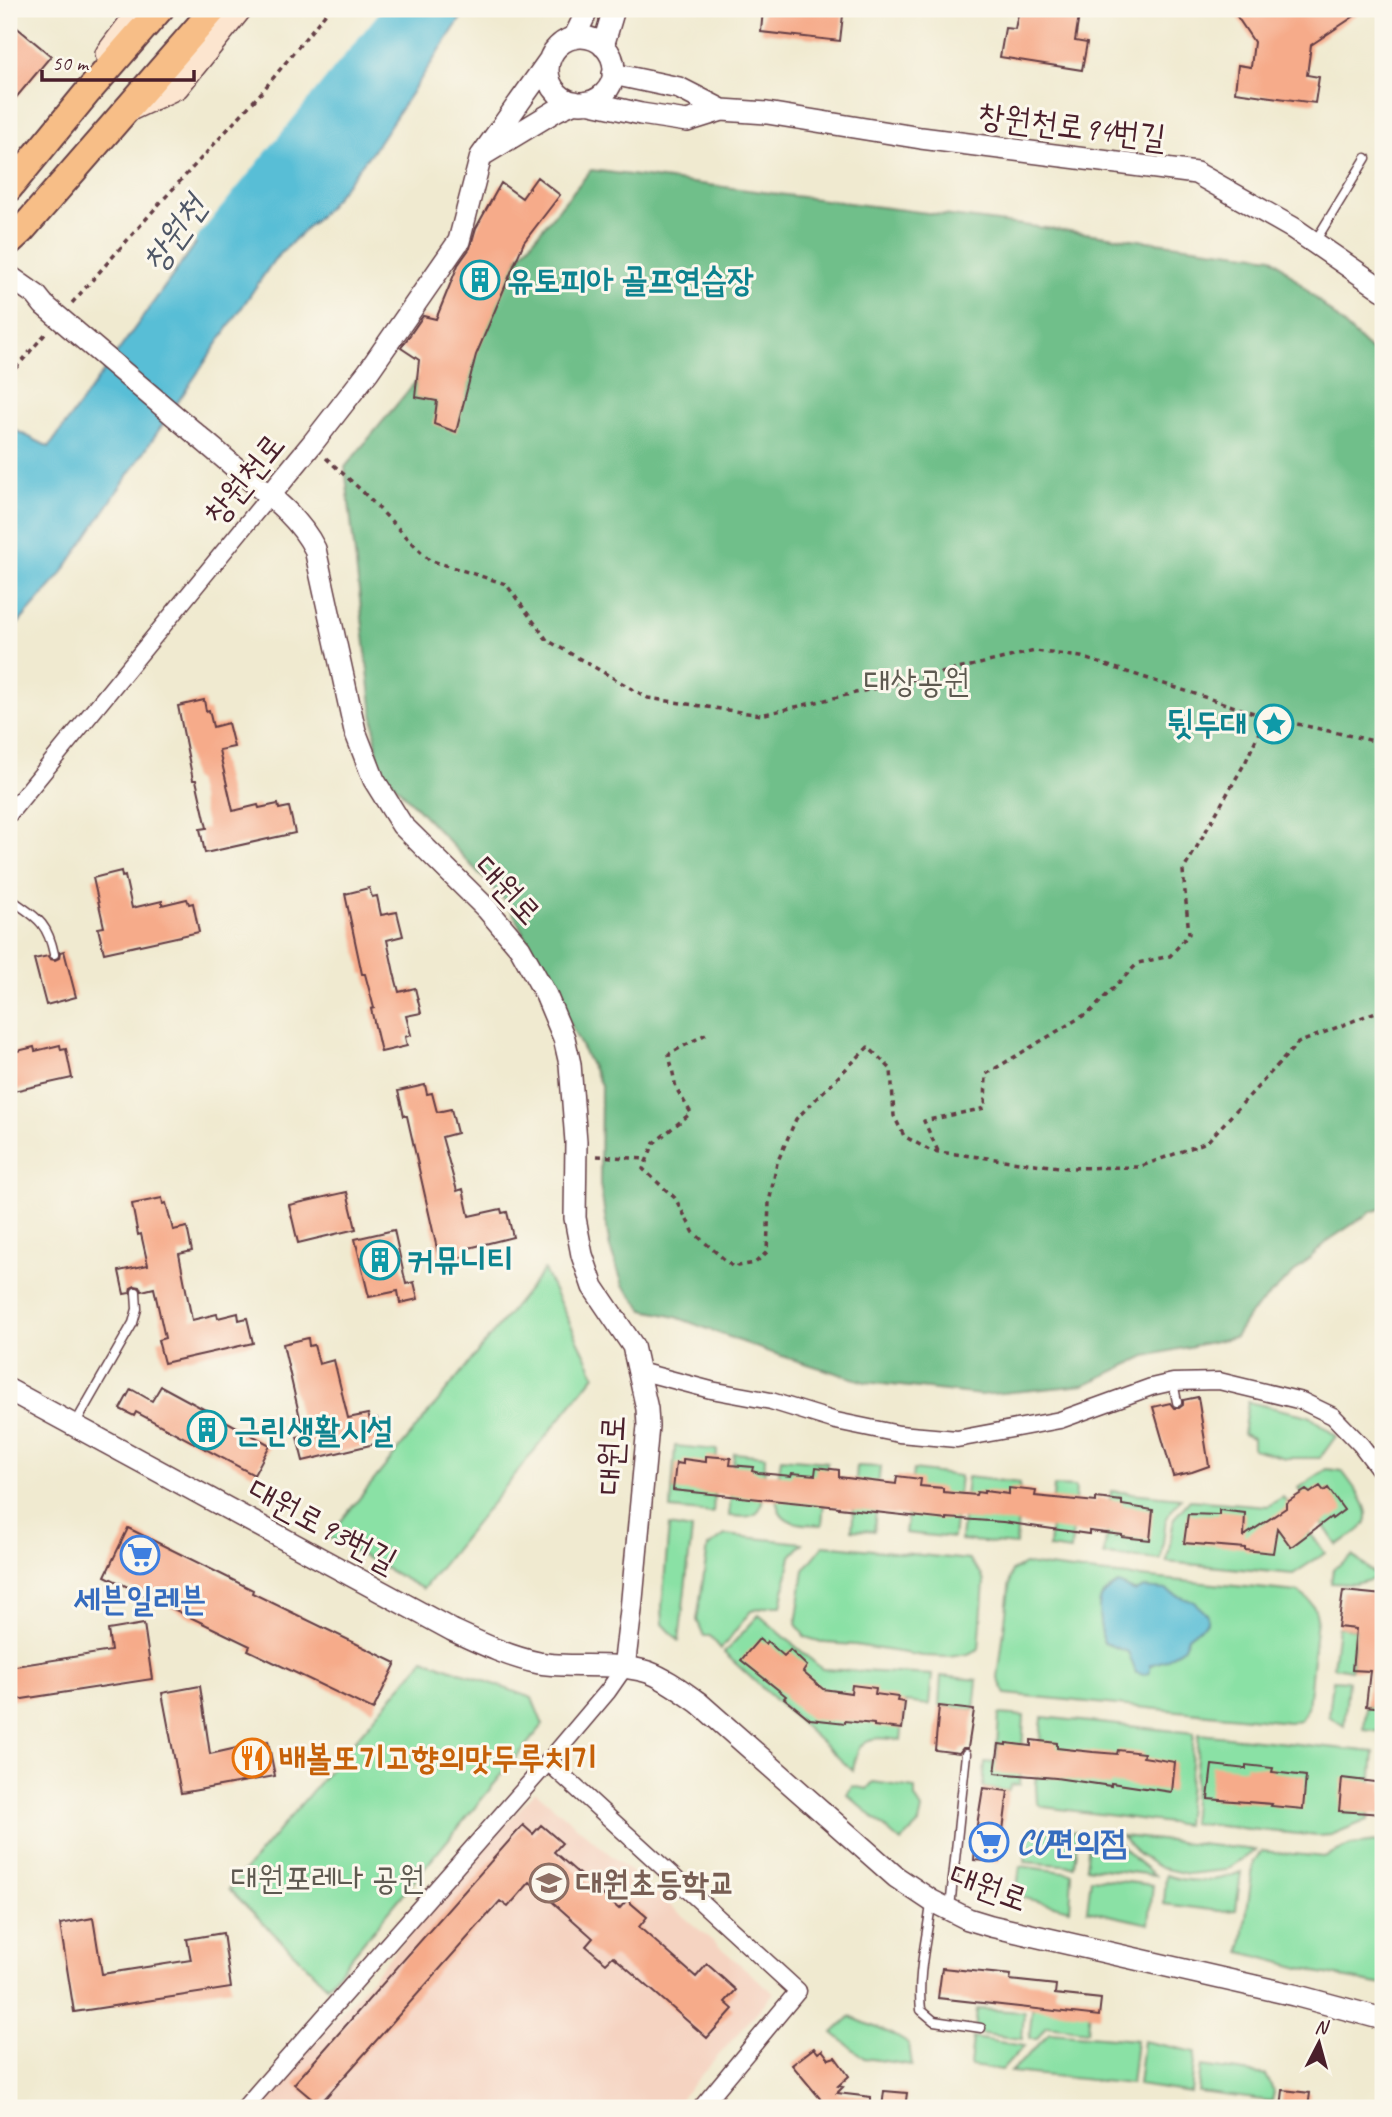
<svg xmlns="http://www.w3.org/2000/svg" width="1392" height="2117" font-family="Caveat,'Poor Story',sans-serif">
<rect width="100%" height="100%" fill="#fbf7ec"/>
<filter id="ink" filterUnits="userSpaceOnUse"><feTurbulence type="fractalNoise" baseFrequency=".0143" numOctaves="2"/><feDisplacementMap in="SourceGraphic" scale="14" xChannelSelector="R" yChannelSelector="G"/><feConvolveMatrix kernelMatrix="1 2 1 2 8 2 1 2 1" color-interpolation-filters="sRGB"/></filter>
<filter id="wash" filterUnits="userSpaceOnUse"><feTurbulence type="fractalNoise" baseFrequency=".00686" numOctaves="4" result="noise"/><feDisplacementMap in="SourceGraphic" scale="28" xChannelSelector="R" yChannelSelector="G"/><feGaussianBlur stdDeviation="1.57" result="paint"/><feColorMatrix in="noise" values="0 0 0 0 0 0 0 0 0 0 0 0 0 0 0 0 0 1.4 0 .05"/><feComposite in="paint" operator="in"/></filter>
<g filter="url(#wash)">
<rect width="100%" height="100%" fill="#f0ead0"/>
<path fill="#f5d3c1" d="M 535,1791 L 774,1993 L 672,2108 L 258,2108 Z"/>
<path fill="#8ae1a5" stroke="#6a8068" stroke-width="2" d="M 544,1270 L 595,1375 L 423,1589 L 328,1537 Z
M 1248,1402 L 1309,1416 L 1336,1436 L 1320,1458 L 1286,1458 L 1253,1449 L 1253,1438 L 1243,1434 Z
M 675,1446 L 717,1450 L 713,1513 L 671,1509 Z
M 734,1453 L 765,1456 C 764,1469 766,1504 757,1513 C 749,1519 737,1516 729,1516 Z
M 781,1458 L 827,1462 L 822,1525 C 813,1524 802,1525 794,1522 C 766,1514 779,1479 781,1458 Z
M 857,1466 L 880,1467 L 874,1531 L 852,1530 Z
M 1327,1469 L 1342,1471 C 1350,1483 1376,1511 1364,1525 C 1358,1533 1346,1539 1337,1545 L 1298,1488 Z
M 913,1470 L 960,1476 L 953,1538 L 905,1533 Z
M 967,1477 L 1020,1483 L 1016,1545 L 961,1540 Z
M 1054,1486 L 1076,1487 L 1071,1551 L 1049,1548 Z
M 1111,1491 L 1181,1498 L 1166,1518 L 1161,1560 L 1104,1555 Z
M 1283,1497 L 1325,1553 L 1293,1574 L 1167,1562 L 1174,1518 L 1190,1500 L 1268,1506 Z
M 669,1526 L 692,1530 L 679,1641 L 663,1624 L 662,1606 Z
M 725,1535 L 803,1543 L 791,1556 L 781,1606 L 771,1606 L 751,1611 L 721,1649 L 710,1636 L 704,1636 L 697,1620 L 708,1547 Z
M 824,1545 L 969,1560 L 980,1572 L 984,1582 L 979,1649 L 968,1654 L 949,1657 L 923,1656 L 855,1645 L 825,1643 L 805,1637 L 796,1624 L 804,1570 Z
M 1353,1556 L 1379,1578 L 1354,1584 L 1331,1583 L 1333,1569 Z
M 1024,1564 L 1097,1573 L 1298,1592 C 1309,1599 1315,1605 1317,1618 L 1308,1708 L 1300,1720 L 1289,1722 L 1006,1694 L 998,1679 L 1010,1580 L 1012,1571 Z
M 759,1615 L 822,1669 L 932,1675 L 929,1705 L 905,1702 L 901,1740 C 870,1736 857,1736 853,1771 L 724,1653 Z
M 1338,1627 L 1356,1629 L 1351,1670 L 1333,1667 Z
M 424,1659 L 532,1698 L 543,1725 L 327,1986 L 229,1889 Z
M 941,1676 L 977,1680 L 974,1710 L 939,1706 Z
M 1333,1680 L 1348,1681 L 1344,1726 L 1329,1716 Z
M 1366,1706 L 1383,1708 L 1383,1732 L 1364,1730 Z
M 999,1714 L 1024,1716 L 1020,1784 L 1011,1785 L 1008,1791 L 983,1788 L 985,1762 L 996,1763 Z
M 1042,1717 L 1194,1733 L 1185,1825 L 1044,1807 L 1037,1803 L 1036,1786 Z
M 1199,1734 L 1374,1752 L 1368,1820 L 1331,1835 L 1318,1836 L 1191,1823 Z
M 873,1782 L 915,1788 L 915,1798 L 922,1809 L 919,1824 L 901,1842 L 847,1794 L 852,1786 L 867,1789 Z
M 1039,1828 L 1078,1832 L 1074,1866 L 1025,1862 L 1027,1838 Z
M 1090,1833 L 1112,1836 L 1130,1855 L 1155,1875 L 1086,1867 Z
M 1122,1836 L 1255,1850 L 1226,1870 L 1188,1874 L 1161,1868 L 1139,1855 Z
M 1376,1842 L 1383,1843 L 1383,1985 L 1316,1972 L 1241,1952 L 1254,1861 L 1262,1851 L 1324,1857 L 1351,1845 Z
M 1020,1866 L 1072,1873 L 1070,1909 L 1016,1896 Z
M 1241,1872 L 1236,1910 L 1220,1911 L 1164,1904 L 1166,1875 C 1190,1884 1218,1882 1241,1872 Z
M 1091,1878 L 1153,1885 L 1149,1924 L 1087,1910 Z
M 1034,1993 L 1090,2008 L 1088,2031 L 1046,2026 L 1037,2039 L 1029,2039 Z
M 977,2009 L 1024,2012 L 1022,2039 L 975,2033 Z
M 850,2017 L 892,2034 L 909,2044 L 912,2065 L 864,2058 L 833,2033 Z
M 1050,2033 L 1136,2040 L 1131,2084 L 1011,2072 Z
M 973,2038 L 1024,2046 L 1002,2070 L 970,2066 Z
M 1143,2041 L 1195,2052 L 1191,2093 L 1138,2085 Z
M 1201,2066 L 1266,2075 L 1274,2092 L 1272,2101 L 1198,2092 Z"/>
<path fill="#6fbf8a" stroke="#5c6f5a" stroke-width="2" d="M 591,170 L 1272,257 L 1383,362 L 1383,1208 L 1371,1212 L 1329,1240 L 1249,1315 L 1235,1337 L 1146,1356 L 1084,1385 L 981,1395 L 865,1382 L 766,1351 L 676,1317 L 644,1310 L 623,1285 L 610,1248 L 600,1184 L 601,1085 L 509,905 L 379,768 L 345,467 Z"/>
<path fill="#58bed6" stroke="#516e80" stroke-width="2" d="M 386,9 L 467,9 L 377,145 L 327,208 L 274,260 L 60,576 L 9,634 L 9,427 L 49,447 L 202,235 Z
M 1118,1584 L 1136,1592 L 1144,1588 L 1166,1590 L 1173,1594 L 1194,1602 L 1207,1614 L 1207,1622 L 1188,1637 L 1183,1648 L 1166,1660 L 1150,1665 L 1150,1672 L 1144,1675 L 1136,1673 L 1128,1652 L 1104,1643 C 1101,1631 1096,1610 1101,1598 C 1104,1592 1112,1588 1118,1584 Z"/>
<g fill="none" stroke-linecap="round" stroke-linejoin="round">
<path stroke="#58bed6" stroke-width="6" d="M 198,241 L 386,9"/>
</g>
<g id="blocks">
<path fill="#f6ab8a" d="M 763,9 L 833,9 L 832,14 L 843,15 L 840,41 L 761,32 Z
M 1019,9 L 1080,9 L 1075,41 L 1087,43 L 1082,70 L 1000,57 L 1005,28 L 1015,29 Z
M 1232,9 L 1365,9 L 1311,45 L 1307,75 L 1319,77 L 1315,103 L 1235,92 L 1238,65 L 1251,67 L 1254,42 Z
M 9,21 L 51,56 L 9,106 Z
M 537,177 L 560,195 L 524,242 L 476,355 L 456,432 L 434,424 L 437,401 L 415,397 L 419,360 L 401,348 L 423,316 L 436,319 L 458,265 L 470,248 L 476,228 L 501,183 L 522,198 Z
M 204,700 L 206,711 L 209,710 L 213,727 L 228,723 L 234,747 L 219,750 L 233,811 L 258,805 L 259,808 L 278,804 L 279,809 L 289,807 L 295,833 L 205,853 L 200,829 L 207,828 L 196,780 L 193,780 L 178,706 Z
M 121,871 L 122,877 L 125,876 L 132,908 L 162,901 L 162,905 L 187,899 L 189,904 L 193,903 L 199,932 L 104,953 L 98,928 L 104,927 L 93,878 Z
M 369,888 L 372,897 L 377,896 L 381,915 L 397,912 L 403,936 L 387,940 L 394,973 L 399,992 L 415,988 L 421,1013 L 406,1016 L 411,1035 L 405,1037 L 407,1046 L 381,1052 L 371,1009 L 374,1008 L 365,974 L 362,974 L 345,894 Z
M 64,951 L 76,997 L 46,1005 L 34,959 L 48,956 L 50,959 L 55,960 L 59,958 L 60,952 Z
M 60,1045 L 61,1050 L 66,1049 L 72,1078 L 9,1092 L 9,1053 L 34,1047 L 35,1051 Z
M 425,1085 L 427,1094 L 432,1093 L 437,1112 L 451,1109 L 457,1133 L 442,1137 L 457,1191 L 463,1189 L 469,1216 L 501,1209 L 502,1213 L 507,1212 L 513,1237 L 465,1249 L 467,1256 L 440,1262 L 407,1116 L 404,1116 L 398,1091 Z
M 347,1192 L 356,1229 L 298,1243 L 289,1205 Z
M 162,1198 L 163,1204 L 166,1203 L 173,1230 L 187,1227 L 192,1251 L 179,1254 L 192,1320 L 217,1314 L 218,1318 L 238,1313 L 239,1320 L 247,1318 L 253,1343 L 164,1363 L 158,1340 L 165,1338 L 154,1288 L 142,1291 L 140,1287 L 135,1286 L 131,1288 L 130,1293 L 124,1294 L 119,1271 L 148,1265 L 141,1234 L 138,1235 L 132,1204 Z
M 394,1230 L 406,1284 L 414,1282 L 418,1299 L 400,1303 L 398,1291 L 369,1297 L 355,1239 Z
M 308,1338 L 309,1346 L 314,1345 L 319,1364 L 334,1360 L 348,1418 L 368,1414 L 370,1420 L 377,1418 L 383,1442 L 303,1461 L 297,1437 L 304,1435 L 283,1344 Z
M 161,1386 L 270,1445 L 254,1475 L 136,1412 L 134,1416 L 120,1409 L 131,1389 L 152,1401 Z
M 1198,1397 L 1209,1466 L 1192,1472 L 1173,1476 L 1153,1407 L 1170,1403 L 1174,1408 L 1179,1408 L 1183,1405 L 1183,1400 Z
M 706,1456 L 731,1458 L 730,1465 L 753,1467 L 752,1471 L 759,1473 L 791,1476 L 792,1473 L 815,1475 L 816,1467 L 839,1470 L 839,1477 L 896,1484 L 897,1476 L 921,1479 L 920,1486 L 943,1488 L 943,1492 L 976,1495 L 977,1492 L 984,1493 L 984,1491 L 1009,1494 L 1009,1488 L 1036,1491 L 1035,1496 L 1096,1502 L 1096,1498 L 1122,1501 L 1122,1505 L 1153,1510 L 1150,1540 L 1122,1537 L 1122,1535 L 1089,1531 L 1089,1534 L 1003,1522 L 947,1518 L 947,1520 L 839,1508 L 839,1507 L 673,1490 L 676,1463 L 683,1464 L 683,1459 L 706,1462 Z
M 1320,1486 L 1324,1491 L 1328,1488 L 1344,1510 L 1332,1519 L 1331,1517 L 1291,1547 L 1277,1528 L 1273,1553 L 1245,1550 L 1245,1548 L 1184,1543 L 1188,1514 L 1219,1515 L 1219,1510 L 1245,1513 L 1244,1536 L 1286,1508 L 1286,1503 L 1306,1490 L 1310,1493 Z
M 128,1528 L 253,1590 L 252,1593 L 396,1663 L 373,1710 L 248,1650 L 250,1646 L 105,1576 Z
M 1343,1591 L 1383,1595 L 1383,1708 L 1366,1706 L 1370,1671 L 1352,1670 L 1356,1629 L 1338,1627 Z
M 144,1624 L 152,1679 L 9,1701 L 9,1667 L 111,1651 L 108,1630 Z
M 759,1639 L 765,1644 L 767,1641 L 784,1656 L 790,1650 L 807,1666 L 803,1672 L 823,1689 L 851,1693 L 852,1685 L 876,1688 L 875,1694 L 898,1697 L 897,1701 L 905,1702 L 902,1729 L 874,1726 L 874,1724 L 845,1721 L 845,1723 L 810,1719 L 784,1698 L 786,1696 L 741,1660 Z
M 200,1686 L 210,1754 L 268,1741 L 275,1776 L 181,1793 L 162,1693 Z
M 939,1706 L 974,1710 L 968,1748 L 963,1748 L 959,1753 L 935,1750 Z
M 1031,1740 L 1057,1743 L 1057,1748 L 1093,1752 L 1117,1754 L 1118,1750 L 1144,1753 L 1143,1757 L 1175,1762 L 1172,1792 L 1111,1783 L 1111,1786 L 1056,1778 L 995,1773 L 999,1744 L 1006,1745 L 1006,1743 L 1031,1746 Z
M 1212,1765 L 1246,1769 L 1246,1765 L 1273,1768 L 1272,1772 L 1306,1776 L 1303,1809 L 1271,1806 L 1272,1804 L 1208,1799 Z
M 1342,1778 L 1383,1783 L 1383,1814 L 1339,1811 Z
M 983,1788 L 1008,1791 L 999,1862 L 974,1860 L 977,1825 Z
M 523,1825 L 533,1834 L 541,1825 L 562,1843 L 554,1852 L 619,1909 L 627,1900 L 647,1917 L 639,1927 L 696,1977 L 707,1964 L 736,1990 L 725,2002 L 733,2009 L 707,2038 L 613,1956 L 606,1963 L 586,1946 L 593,1938 L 530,1882 L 508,1907 L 500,1901 L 319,2105 L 294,2084 Z
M 93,1918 L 102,1974 L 191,1960 L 187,1939 L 223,1933 L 231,1988 L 74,2012 L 60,1924 Z
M 942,1968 L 1011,1975 L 1010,1980 L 1056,1985 L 1055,1994 L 1101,1999 L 1099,2016 L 938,1998 Z
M 814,2048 L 818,2053 L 822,2050 L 829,2059 L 835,2057 L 849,2076 L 838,2086 L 843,2087 L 837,2093 L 871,2097 L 871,2108 L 828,2108 L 792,2065 Z
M 1283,2090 L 1310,2093 L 1308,2108 L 1281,2108 Z
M 884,2091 L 907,2093 L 905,2108 L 882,2108 Z"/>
</g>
</g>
<g filter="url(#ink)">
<use href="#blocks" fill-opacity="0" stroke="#633d44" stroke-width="2"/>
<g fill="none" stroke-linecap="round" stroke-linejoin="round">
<defs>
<path id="service" d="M 1316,240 L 1366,158
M 9,898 C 35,917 47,920 54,954
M 1173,1382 L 1177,1402
M 75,1424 L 133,1323 L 137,1309 L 136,1292
M 931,1904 C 927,1938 917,1975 921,2010 L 934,2021 L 981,2028
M 950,1908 L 966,1754"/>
<path id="minor" d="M 9,814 L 270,495
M 639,1371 L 711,1390 L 771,1401 L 836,1421 L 899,1434 L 957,1439 L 1060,1420 L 1151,1387 L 1173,1382 L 1219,1381 L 1302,1401 L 1333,1416 L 1361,1445 L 1383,1474
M 548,1762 L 798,1991 L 701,2108
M 244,2108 L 548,1762 L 608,1691 L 624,1668"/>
<path id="tertiary" d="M548 70a33 33 0 1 1 66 0a33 33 0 1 1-66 0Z
M 574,38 L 588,9
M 603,46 L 614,9
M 550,59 L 481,156 L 557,110 L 575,102
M 587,102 L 641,114 L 687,121 L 722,110 L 679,88 L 613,74
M 722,110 L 767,113 L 921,138 L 1196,173 L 1293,228 L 1383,290
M 9,276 L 36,295 L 44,305
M 243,474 C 270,496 299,517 315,549 L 355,731 L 374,780 L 402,825 L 487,909 L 520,948 L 546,995 L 564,1038 L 570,1064 L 576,1142 L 575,1218 L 582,1255 L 593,1287 L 633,1346 L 647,1409 L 648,1426 L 631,1610 L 624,1668
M 270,495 L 312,444 L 368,372 L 459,241 L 481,156
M 9,1390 L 452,1630 C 480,1643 509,1657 539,1663 C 574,1669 613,1661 648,1672 C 667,1679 683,1692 699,1703 L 896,1877 L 932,1901 L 968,1919 L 991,1926 L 1294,1995 L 1383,2019"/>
<path id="secondary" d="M 107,54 L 141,9
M 126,111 L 177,87 L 240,9"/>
<path id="primary" d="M 9,188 L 86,94 L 160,9
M 9,242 L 21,231 L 214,9"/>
</defs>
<use href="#service" stroke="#633d44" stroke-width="11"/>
<use href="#minor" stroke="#633d44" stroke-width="19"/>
<use href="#tertiary" stroke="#633d44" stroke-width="24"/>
<use href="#secondary" stroke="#633d44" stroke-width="26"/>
<use href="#primary" stroke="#633d44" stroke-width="30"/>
<path stroke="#633d44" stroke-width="3.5" stroke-dasharray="5 5" stroke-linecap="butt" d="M 72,303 L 161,202 L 261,93 L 329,9
M 9,376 L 46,333
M 326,458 L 362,491 L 429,560 L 506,584 L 547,640 L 648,698 L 761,715 L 1035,651 L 1081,657 L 1266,717 L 1383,743
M 706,1034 L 669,1054 L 676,1088 L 691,1113 L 654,1143 L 643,1169 L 675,1198 L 694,1233 L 733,1267 L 755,1263 L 767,1252 L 769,1203 L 777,1163 L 796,1119 L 868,1047 L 891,1069 L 894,1116 L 904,1136 L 931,1151 L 1067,1168 L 1139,1167 L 1207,1142 L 1298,1043 L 1378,1011 L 1383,1012
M 938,1151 L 924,1121 L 985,1108 L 986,1074 L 1091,1011 L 1138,963 L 1170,956 L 1189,934 L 1183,871 L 1246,761 L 1266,717
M 597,1156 L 647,1159"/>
<use href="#service" stroke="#fff" stroke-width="8"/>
<use href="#minor" stroke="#fff" stroke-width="16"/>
<use href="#tertiary" stroke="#fff" stroke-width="21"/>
<use href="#secondary" stroke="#fce5cf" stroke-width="23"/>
<use href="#primary" stroke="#f7be87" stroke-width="26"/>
<defs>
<path id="tertiary-bridge" d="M 44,305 L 243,474"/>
</defs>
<use href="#tertiary-bridge" stroke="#633d44" stroke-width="24" stroke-linecap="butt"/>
<use href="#tertiary-bridge" stroke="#fff" stroke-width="21"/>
</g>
</g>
<defs>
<symbol id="building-ring" viewBox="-11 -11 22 22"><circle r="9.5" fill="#fbf7ec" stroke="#0f9aa8" stroke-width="1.5"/><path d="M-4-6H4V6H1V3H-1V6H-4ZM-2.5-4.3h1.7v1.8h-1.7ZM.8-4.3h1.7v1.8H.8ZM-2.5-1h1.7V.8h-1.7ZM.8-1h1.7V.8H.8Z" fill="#0f9aa8"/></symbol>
<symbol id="sight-ring" viewBox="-11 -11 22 22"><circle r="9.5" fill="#fbf7ec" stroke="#0f9aa8" stroke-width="1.5"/><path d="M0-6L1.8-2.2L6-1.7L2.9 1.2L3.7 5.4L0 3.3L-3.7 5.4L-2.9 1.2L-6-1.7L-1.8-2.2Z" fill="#0f9aa8"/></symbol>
<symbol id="supermarket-ring" viewBox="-11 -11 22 22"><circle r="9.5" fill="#fbf7ec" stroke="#3f7fe0" stroke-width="1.5"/><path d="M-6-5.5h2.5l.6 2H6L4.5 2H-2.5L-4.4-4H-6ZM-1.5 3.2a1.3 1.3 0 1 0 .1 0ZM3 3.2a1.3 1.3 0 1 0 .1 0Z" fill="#3f7fe0"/></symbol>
<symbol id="restaurant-ring" viewBox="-11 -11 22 22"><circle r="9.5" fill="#fbf7ec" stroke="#e8710a" stroke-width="1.5"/><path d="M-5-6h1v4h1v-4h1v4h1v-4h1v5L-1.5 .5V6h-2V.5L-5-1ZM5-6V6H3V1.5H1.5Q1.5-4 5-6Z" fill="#e8710a"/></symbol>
<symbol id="school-ring" viewBox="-11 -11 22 22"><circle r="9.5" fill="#fbf7ec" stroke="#8d6e63" stroke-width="1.5"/><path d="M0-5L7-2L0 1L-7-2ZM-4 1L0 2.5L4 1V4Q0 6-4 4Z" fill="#8d6e63"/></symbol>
</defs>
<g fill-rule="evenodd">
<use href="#building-ring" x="458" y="258" width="44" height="44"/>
<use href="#sight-ring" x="1252" y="702" width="44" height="44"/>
<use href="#building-ring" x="358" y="1238" width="44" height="44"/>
<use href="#building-ring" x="185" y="1408" width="44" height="44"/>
<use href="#supermarket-ring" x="118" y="1533" width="44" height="44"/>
<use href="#restaurant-ring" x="230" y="1736" width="44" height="44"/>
<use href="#supermarket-ring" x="967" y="1820" width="44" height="44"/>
<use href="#school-ring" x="527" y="1861" width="44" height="44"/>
</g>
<g text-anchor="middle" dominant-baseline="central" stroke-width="6" stroke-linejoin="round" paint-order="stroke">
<g font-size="33" fill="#4a1f2b" stroke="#fbf7ec">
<text transform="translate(1072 126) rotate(7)">창원천로94번길</text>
<text transform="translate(244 479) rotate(-51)">창원천로</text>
<text transform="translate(508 890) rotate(47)">대원로</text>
<text transform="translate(611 1455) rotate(-87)">대원로</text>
<text transform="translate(323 1525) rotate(28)">대원로93번길</text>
<text transform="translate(989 1887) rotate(20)">대원로</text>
</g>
<g font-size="33" font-weight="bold" fill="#0d838f" stroke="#fbf7ec" text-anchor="start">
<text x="507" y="280">유토피아 골프연습장</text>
<text x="1247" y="724" text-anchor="end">뒷두대</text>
<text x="407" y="1260">커뮤니티</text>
<text x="234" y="1430">근린생활시설</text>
</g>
<g font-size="33" fill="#5d5950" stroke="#fbf7ec">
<text x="917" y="681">대상공원</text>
<text x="328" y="1878">대원포레나 공원</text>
</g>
<g font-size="33" font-weight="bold" fill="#366cbe" stroke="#fbf7ec">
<text x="140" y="1599">세븐일레븐</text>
<text x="1016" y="1842" text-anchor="start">CU편의점</text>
</g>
<g font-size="33" font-weight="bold" fill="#c56008" stroke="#fbf7ec" text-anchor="start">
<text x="279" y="1758">배볼또기고향의맛두루치기</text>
</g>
<g font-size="33" font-weight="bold" fill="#785e54" stroke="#fbf7ec" text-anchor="start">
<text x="576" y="1883">대원초등학교</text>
</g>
<g font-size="35" font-style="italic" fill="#4f5767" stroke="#fbf7ec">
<text transform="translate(174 234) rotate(-55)">창원천</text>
</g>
</g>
<rect width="1392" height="2117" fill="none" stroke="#fbf7ec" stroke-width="35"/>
<g transform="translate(1319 2043) rotate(6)" stroke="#fbf7ec" stroke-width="5" paint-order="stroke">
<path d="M0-5L12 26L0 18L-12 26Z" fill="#4a1f2b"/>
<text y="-10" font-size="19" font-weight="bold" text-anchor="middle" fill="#4a1f2b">N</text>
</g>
<path d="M42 70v10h152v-10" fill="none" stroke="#4a1f2b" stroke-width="3.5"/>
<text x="52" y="70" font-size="21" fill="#4a1f2b" stroke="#fbf7ec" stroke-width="5" paint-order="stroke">50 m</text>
</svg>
